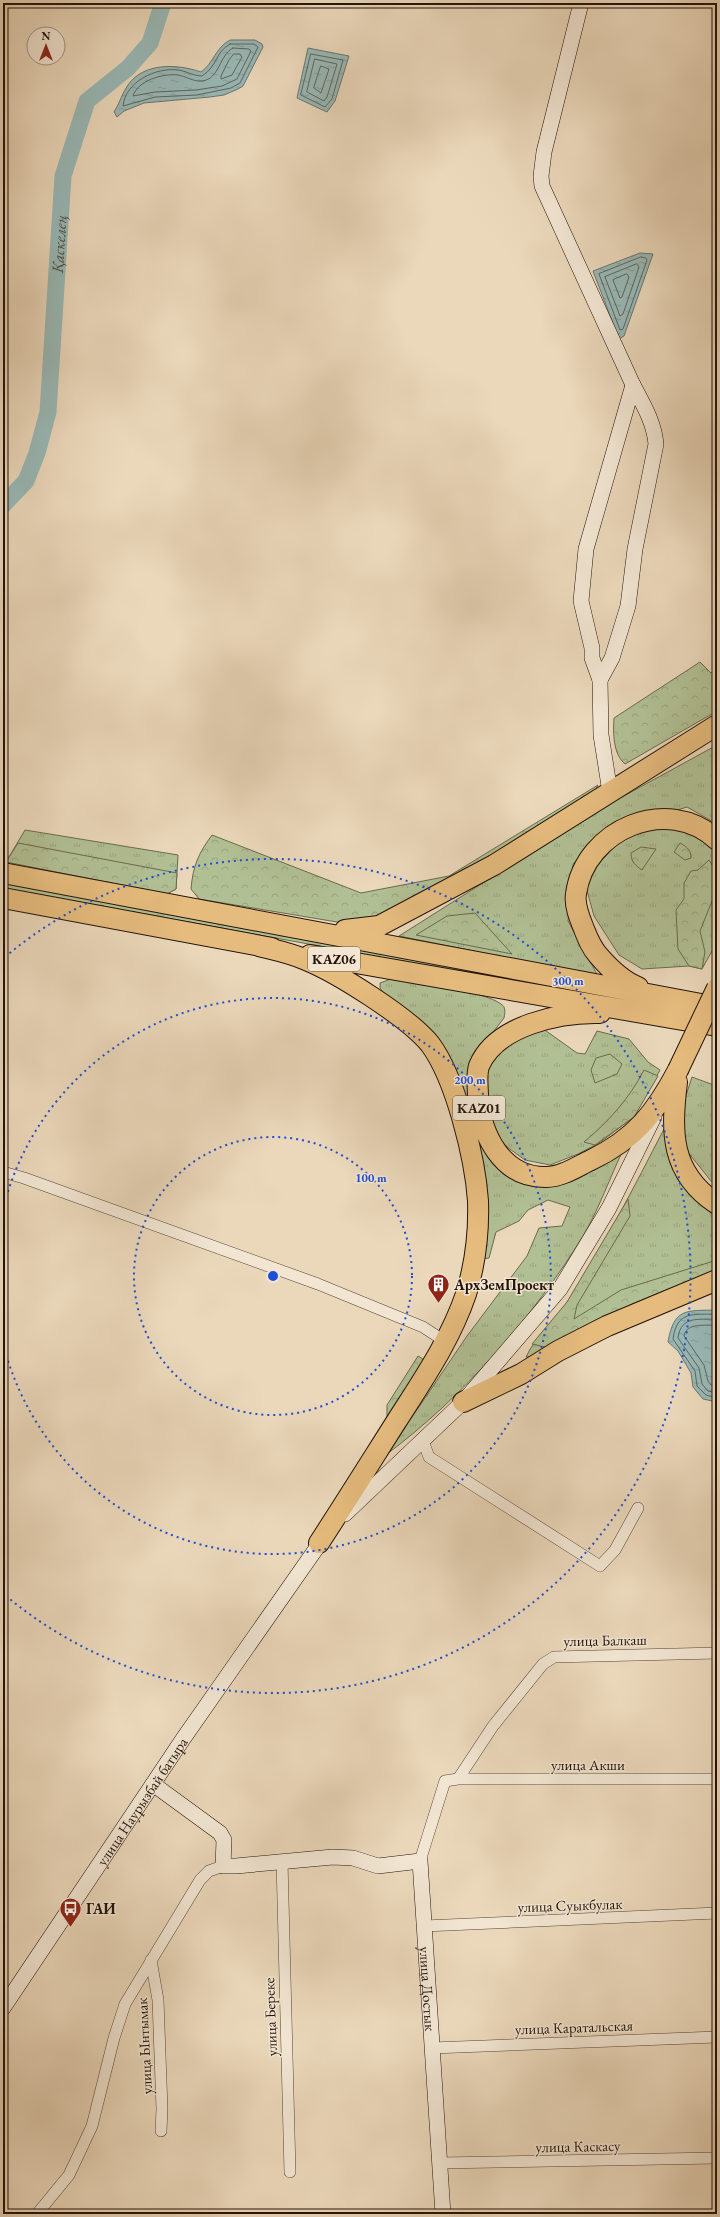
<svg xmlns="http://www.w3.org/2000/svg" width="720" height="2217" font-family="'EB Garamond',serif">
<defs>
<pattern id="grass-tufts" width="24" height="20" patternUnits="userSpaceOnUse"><rect width="24" height="20" fill="#b1c094"/><path d="M3 7l-1-3M5 7V3M7 7l1-3M15 17l-1-3M17 17v-4M19 17l1-3" fill="none" stroke="#98a47e"/></pattern>
<pattern id="forest-crowns" width="20" height="18" patternUnits="userSpaceOnUse"><rect width="20" height="18" fill="#b1c094"/><path d="M2 6a3 3 0 1 1 6 0M12 15a3 3 0 1 1 6 0" fill="none" stroke="#98a47e"/></pattern>
<pattern id="water-ripples" width="26" height="14" patternUnits="userSpaceOnUse"><rect width="26" height="14" fill="#99b9b7"/><path d="M2 4q2-2 4 0t4 0M15 11q2-2 4 0t4 0" fill="none" stroke="#849e9c"/></pattern>
</defs>
<rect width="100%" height="100%" fill="#ebd8bb"/>
<filter id="stains"><feTurbulence type="fractalNoise" baseFrequency=".005" numOctaves="4"/><feColorMatrix values="0 0 0 0 .2 0 0 0 0 .09 0 0 0 0 .02 0 0 0 .5 -.17"/></filter>
<radialGradient id="worn" r=".72"><stop offset=".6" stop-color="#630" stop-opacity="0"/><stop offset="1" stop-color="#630" stop-opacity=".3"/></radialGradient>
<path fill="url(#grass-tufts)" stroke="#6a6a4e" d="M 717,745 L 717,824 L 687,807 L 606,832 L 573,864 L 568,921 L 598,976 L 399,936 L 600,809 Z
M 669,824 L 701,837 L 717,853 L 717,942 L 702,969 L 689,966 L 642,969 L 619,955 L 594,916 L 586,887 L 591,872 L 617,844 L 648,827 Z
M 25,830 L 178,855 L 176,889 L 167,894 L 6,862 Z
M 3,881 L 523,975 L 717,1019 L 3,888 Z
M 391,979 C 415,983 484,991 501,1004 C 506,1007 505,1012 504,1018 L 477,1053 L 471,1079 L 517,1177 L 624,1148 C 610,1177 599,1209 583,1236 C 535,1315 461,1399 387,1454 L 467,1336 L 527,1256 L 539,1228 L 562,1226 L 570,1207 L 548,1200 L 528,1210 L 519,1221 L 496,1232 L 489,1258 L 482,1259 L 459,1080 L 385,995 L 380,988 L 380,983 Z
M 542,1028 L 577,1053 L 585,1054 L 597,1031 L 629,1039 L 648,1062 L 660,1070 L 634,1117 L 599,1143 L 578,1154 L 550,1165 L 525,1160 L 503,1144 L 486,1108 L 487,1070 L 503,1047 Z
M 692,1077 L 711,1084 L 717,1088 L 717,1184 L 711,1181 L 683,1146 L 682,1108 Z
M 664,1129 L 717,1209 L 717,1269 C 689,1281 659,1291 632,1304 C 603,1318 557,1357 526,1357 C 536,1335 555,1321 568,1301 C 604,1246 634,1187 664,1129 Z"/>
<path fill="url(#forest-crowns)" stroke="#6a6a4e" d="M 700,662 L 711,673 L 717,670 L 717,711 L 625,764 C 613,754 613,733 614,718 Z
M 598,785 L 591,799 L 381,919 L 343,923 L 199,899 L 191,889 C 193,866 198,854 212,835 L 361,893 L 449,876 Z
M 18,843 L 177,873 L 176,889 L 167,894 L 6,862 Z
M 680,843 C 687,847 691,850 691,858 L 685,860 L 674,852 Z
M 641,847 L 656,849 L 642,870 C 635,865 631,862 631,853 Z
M 709,860 L 717,873 L 717,882 L 714,896 L 700,931 L 705,952 L 702,969 L 689,966 L 678,949 L 676,910 L 684,899 L 684,883 L 691,871 L 698,870 Z
M 475,913 L 512,954 L 416,935 L 447,916 Z
M 610,1054 L 622,1064 L 617,1074 L 595,1083 L 591,1070 L 596,1058 Z
M 644,1070 L 658,1076 L 634,1117 L 595,1145 L 584,1142 C 609,1121 629,1099 644,1070 Z
M 628,1199 L 630,1216 L 577,1305 L 574,1319 L 621,1290 L 717,1260 L 717,1269 L 632,1304 L 553,1349 L 532,1344 L 567,1302 Z
M 418,1356 L 423,1359 L 424,1363 L 387,1419 L 387,1405 Z"/>
<path fill="url(#water-ripples)" stroke="#6a7771" d="M 230,40 L 255,40 L 262,44 L 263,47 L 243,86 L 238,89 L 224,95 L 210,97 L 144,103 L 124,111 L 117,117 L 114,112 C 120,103 122,93 128,85 C 144,62 178,64 201,72 C 214,63 215,48 230,40 Z
M 308,48 L 349,56 L 335,101 L 327,112 L 297,98 Z
M 640,253 L 653,254 L 624,336 L 619,339 L 593,271 Z
M 717,1310 L 717,1402 L 703,1399 L 693,1387 L 691,1373 L 678,1351 L 668,1342 C 674,1307 687,1311 717,1310 Z"/>
<g fill="none" stroke-linecap="round" stroke-linejoin="round">
<path stroke="#5e6660" stroke-width="1" d="M 230,44 L 254,44 L 258,47 L 240,83 L 231,88 L 197,95 L 155,97 L 123,106 C 125,82 156,67 178,70 C 186,71 194,76 202,76 C 218,66 215,52 230,44 Z
M 233,48 L 249,49 L 251,51 L 237,79 L 222,86 L 196,90 L 155,92 L 133,96 C 137,81 163,73 178,75 C 185,76 194,82 202,81 C 220,79 219,55 233,48 Z
M 234,54 L 240,54 L 242,57 L 232,75 L 221,79 L 221,76 L 229,60 Z
M 311,54 L 343,60 L 332,99 L 325,107 L 301,95 Z
M 315,59 L 337,64 L 327,97 L 324,101 L 307,92 Z
M 321,66 L 329,69 L 321,93 L 314,88 Z
M 641,257 L 646,258 L 647,260 L 623,329 L 620,330 L 599,274 Z
M 637,264 L 639,267 L 623,314 L 620,316 L 605,277 Z
M 627,274 L 629,277 L 622,297 L 620,298 L 613,280 Z
M 717,1314 C 693,1315 677,1310 673,1339 L 695,1371 L 697,1386 L 706,1395 L 717,1398
M 717,1319 C 699,1320 681,1315 678,1338 L 699,1368 L 702,1384 L 708,1391 L 717,1393
M 717,1325 C 707,1326 686,1322 684,1336 L 704,1365 L 708,1381 L 711,1385 L 717,1386"/>
<path stroke="#99b9b7" stroke-width="17" id="s1" d="M 3,505 L 26,481 L 37,453 L 48,412 L 63,176 L 87,101 L 128,68 L 150,43 L 163,3"/>
<defs>
<path id="street" d="M 3,1172 L 24,1178 L 318,1284 L 423,1327 L 446,1342
M 423,1441 L 429,1457 L 600,1566 L 615,1550 L 638,1508
M 458,1779 L 493,1726 L 543,1664 L 554,1657 L 717,1653
M 282,1861 L 290,2172
M 420,1861 L 445,1781 L 458,1779 L 717,1779
M 424,1926 L 717,1913
M 151,1960 L 158,2000 L 162,2109 L 161,2131
M 432,2048 L 717,2037
M 440,2163 L 717,2158
M 37,2214 L 69,2175 L 92,2126 L 114,2038 L 125,2004 L 200,1880 L 209,1871 L 223,1866"/>
<g id="secondary">
<path d="M 581,3 L 544,152 L 541,176 L 542,186 L 633,385 C 643,404 654,422 656,444 L 635,549 L 628,606 L 612,658 L 600,680"/>
<path d="M 610,792 L 601,735 L 600,680 L 592,658 L 592,648 L 581,601 L 586,549 L 633,385"/>
<path d="M 345,1514 L 463,1402 L 560,1289 L 609,1208 L 654,1117"/>
<path id="s2" d="M 153,1784 L 220,1833 L 224,1840 L 223,1866 L 236,1866 L 333,1857 L 353,1858 L 378,1866 L 420,1861 L 443,2214"/>
<path id="s3" d="M 3,2008 L 183,1739 L 325,1536"/>
</g>
<path id="highway" d="M 3,873 L 717,1007
M 3,898 L 272,948
M 345,930 L 379,926 L 494,865 L 717,725
M 259,946 C 275,950 291,953 306,960 C 338,973 409,1018 430,1044 C 456,1079 475,1158 478,1201 C 479,1232 475,1265 466,1294 C 450,1341 422,1381 396,1422 C 370,1463 345,1503 319,1543
M 310,955 L 717,1026
M 638,987 C 622,981 610,969 598,955 C 591,947 588,939 584,929 C 580,919 574,905 576,894 C 585,829 668,794 717,840
M 600,1013 C 561,1012 496,1025 479,1066 C 476,1075 478,1087 478,1096 C 481,1135 502,1178 546,1177 C 562,1177 578,1166 591,1160 C 635,1139 656,1112 678,1070
M 677,1082 C 671,1132 670,1173 717,1204
M 463,1402 L 521,1374 L 558,1351 L 607,1326 L 717,1280"/>
</defs>
<use href="#street" stroke="#554435" stroke-width="12"/>
<use href="#secondary" stroke="#231308" stroke-width="16"/>
<use href="#highway" stroke="#231308" stroke-width="22"/>
<use href="#street" stroke="#f2e6d3" stroke-width="11"/>
<use href="#secondary" stroke="#f2e6d3" stroke-width="15"/>
<use href="#highway" stroke="#e6bc7e" stroke-width="20"/>
<defs>
<path id="highway-bridge" d="M 678,1070 L 717,988"/>
</defs>
<use href="#highway-bridge" stroke="#231308" stroke-width="22" stroke-linecap="butt"/>
<use href="#highway-bridge" stroke="#e6bc7e" stroke-width="20"/>
</g>
<g fill="none" stroke="#1d4ed8" stroke-width="2" stroke-dasharray="2 4">
<circle cx="273" cy="1276" r="139"/>
<path d="M3 1209A278 278 0 1 1 3 1343"/>
<path d="M5 957A417 417 0 1 1 5 1595"/>
</g>
<defs>
<symbol id="building-pin" viewBox="-11 -11 22 30"><path d="M0 17L-7.5 6A9.5 9.5 0 1 1 7.5 6Z" fill="#8f2418" stroke="#f2e6d3"/><path d="M-4-6H4V6H1V3H-1V6H-4ZM-2.5-4.3h1.7v1.8h-1.7ZM.8-4.3h1.7v1.8H.8ZM-2.5-1h1.7V.8h-1.7ZM.8-1h1.7V.8H.8Z" fill="#fff"/></symbol>
<symbol id="bus-pin" viewBox="-11 -11 22 30"><path d="M0 17L-7.5 6A9.5 9.5 0 1 1 7.5 6Z" fill="#8f2418" stroke="#f2e6d3"/><path d="M-5-6H5V4H4V6H2V4H-2V6H-4V4H-5ZM-3.5-4V0h7V-4ZM-3.5 1.2v1.5H-2V1.2ZM2 1.2v1.5H3.5V1.2Z" fill="#fff"/></symbol>
</defs>
<g fill-rule="evenodd">
<use href="#building-pin" x="426" y="1272" width="25" height="34"/>
<use href="#bus-pin" x="58" y="1896" width="25" height="34"/>
</g>
<g text-anchor="middle" dominant-baseline="central" stroke-width="3" stroke-linejoin="round" paint-order="stroke">
<g fill="#f2e6d3" stroke="#615245" stroke-width="1">
<rect x="308" y="947" width="52" height="24" rx="3"/>
<rect x="453" y="1096" width="52" height="24" rx="3"/>
</g>
<g font-size="14" font-weight="bold" fill="#231308">
<text x="334" y="959">KАZ06</text>
<text x="479" y="1108">KАZ01</text>
</g>
<g font-size="15" font-weight="bold" fill="#231308" stroke="#f2e6d3" text-anchor="start">
<text x="454" y="1284">АрхЗемПроект</text>
<text x="86" y="1908">ГАИ</text>
</g>
<g font-size="15" fill="#231308" stroke="#f2e6d3">
<text transform="translate(605 1640) rotate(-1)">улица Балкаш</text>
<text x="588" y="1764">улица Акши</text>
<text stroke="none"><textPath href="#s3" startOffset="249">улица Наурызбай батыра</textPath></text>
<text transform="translate(570 1905) rotate(-2)">улица Суыкбулак</text>
<text stroke="none"><textPath href="#s2" startOffset="444">улица Достык</textPath></text>
<text transform="translate(270 2017) rotate(-92)">улица Береке</text>
<text transform="translate(574 2027) rotate(-2)">улица Каратальская</text>
<text transform="translate(144 2046) rotate(-93)">улица Ынтымак</text>
<text transform="translate(578 2146) rotate(-1)">улица Каскасу</text>
</g>
<g font-size="16" font-style="italic" fill="#4c4d45" stroke="#f2e6d3">
<text stroke="none"><textPath href="#s1" startOffset="274">Қаскелең</textPath></text>
</g>
</g>
<circle cx="273" cy="1276" r="6" fill="#1d4ed8" stroke="#f2e6d3" stroke-width="2"/>
<g font-size="12" text-anchor="middle" font-weight="bold" fill="#1d4ed8" stroke="#f2e6d3" stroke-width="3" stroke-linejoin="round" paint-order="stroke">
<text x="568" y="985">300 m</text>
<text x="470" y="1084">200 m</text>
<text x="371" y="1182">100 m</text>
</g>
<rect width="720" height="2217" fill="none" stroke="#ebd8bb" stroke-width="16"/>
<rect x="4" y="4" width="712" height="2209" fill="none" stroke="#231308" stroke-width="2"/>
<rect x="8" y="8" width="704" height="2201" fill="none" stroke="#231308"/>
<g transform="translate(46 46)"><circle r="19" fill="#f2e6d3" stroke="#9f9282"/>
<path d="M0-3L7 15L0 10L-7 15Z" fill="#8f2418"/>
<text y="-6" font-size="11" font-weight="bold" text-anchor="middle" fill="#231308">N</text>
</g>
<rect width="100%" height="100%" filter="url(#stains)"/>
<rect width="100%" height="100%" fill="url(#worn)"/>
</svg>
